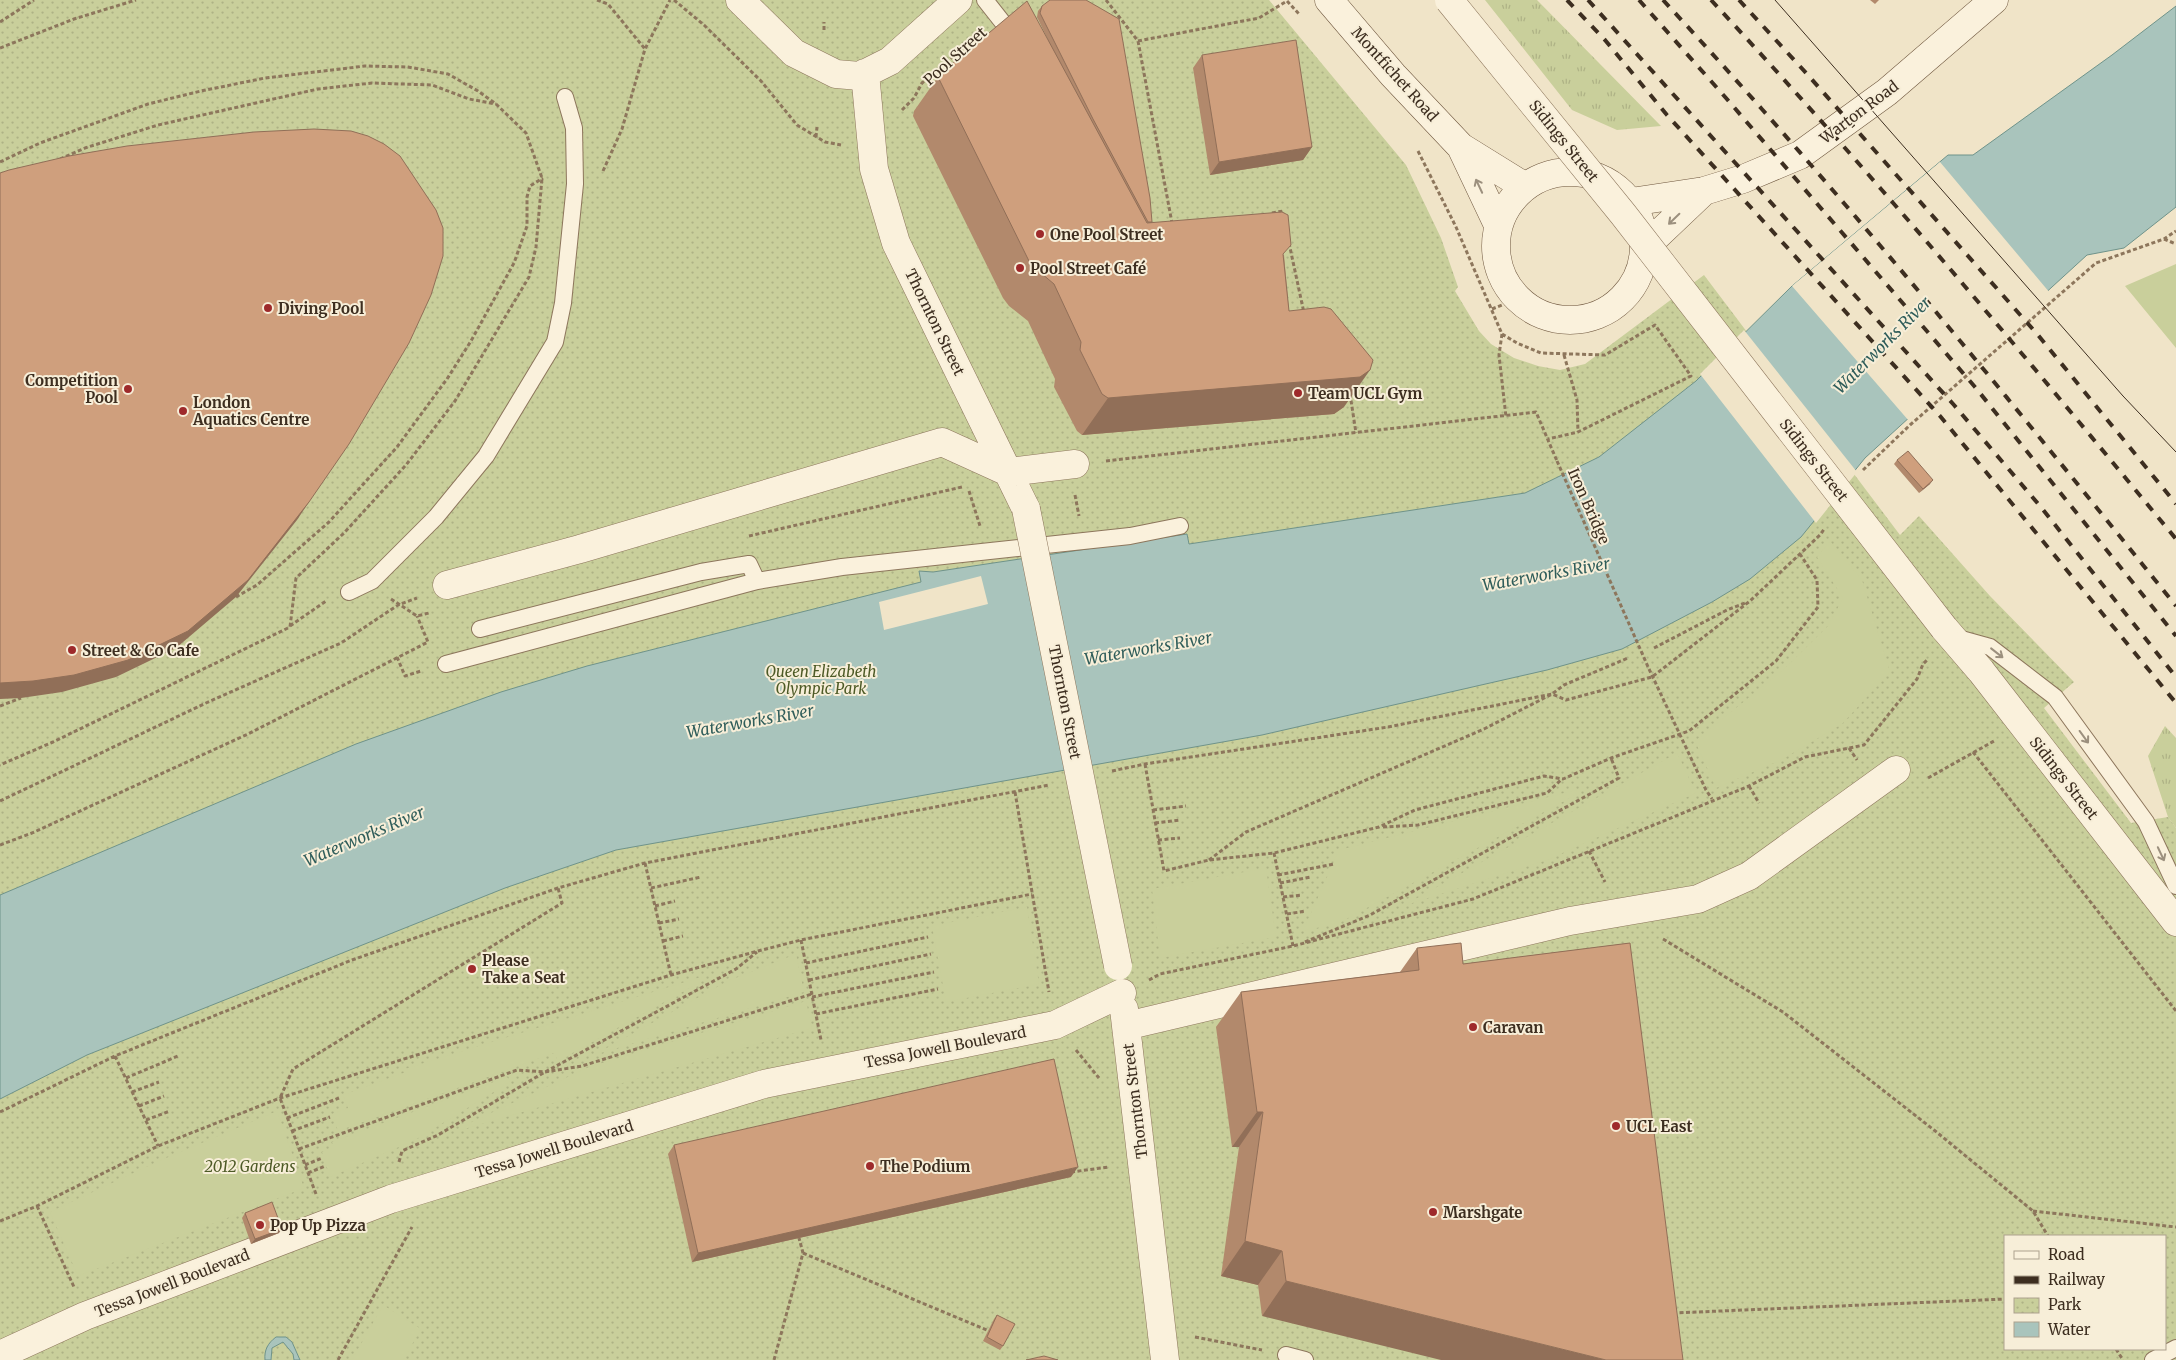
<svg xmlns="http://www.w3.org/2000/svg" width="2176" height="1360" font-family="Merriweather,serif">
<defs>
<pattern id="grass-tufts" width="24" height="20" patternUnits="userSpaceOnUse" patternTransform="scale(1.25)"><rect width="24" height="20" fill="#c9cf9b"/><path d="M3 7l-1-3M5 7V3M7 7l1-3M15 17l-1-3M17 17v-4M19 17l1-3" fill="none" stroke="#aeb285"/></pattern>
<pattern id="park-dots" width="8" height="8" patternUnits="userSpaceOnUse" patternTransform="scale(1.25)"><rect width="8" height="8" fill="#c9cf9b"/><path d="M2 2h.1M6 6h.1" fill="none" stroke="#aeb285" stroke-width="1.8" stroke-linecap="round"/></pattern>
</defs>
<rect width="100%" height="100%" fill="#f0e4c8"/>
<path fill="url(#grass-tufts)" d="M 1485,0 L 1537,0 L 1661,126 L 1617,130 L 1572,110 Z
M 2165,726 L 2176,738 L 2176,828 L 2168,817 L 2148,756 Z"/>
<path fill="url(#park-dots)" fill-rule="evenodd" d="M 0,0 L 1269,0 L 1406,165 L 1441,238 L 1458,287 L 1455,291 L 1479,331 L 1491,344 L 1514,358 L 1538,366 L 1560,370 L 1585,364 L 1704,275 L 1900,535 L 1919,516 L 1990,596 L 2074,682 L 2044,708 L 2131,823 L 2168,817 L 2176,828 L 2176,1360 L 0,1360 ZM 2005,1236 L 2165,1236 L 2165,1349 L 2005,1349 Z"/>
<path fill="#c9cf9b" d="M 2176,264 L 2176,348 L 2125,286 Z
M 1830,541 L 1862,580 L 1890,672 L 1842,724 L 1781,760 L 1716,788 L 1695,741 L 1783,670 L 1828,626 L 1843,598 L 1817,557 Z
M 1677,753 L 1696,793 L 1547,860 L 1403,906 Z
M 1576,790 L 1577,794 L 1339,923 L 1303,931 L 1339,850 Z
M 1266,868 L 1276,937 L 1160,958 L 1152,889 Z
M 1027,907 L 1039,984 L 946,1002 L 932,926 Z
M 796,954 L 804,992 L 594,1055 L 728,981 Z
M 701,977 L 702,981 L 558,1061 L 554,1053 L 338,1131 L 332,1114 L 348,1108 L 343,1095 L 406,1072 L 405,1069 Z
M 806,1001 L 812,1028 L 461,1130 L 461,1127 L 589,1067 Z
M 507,1077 L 510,1082 L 415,1140 L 330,1177 L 322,1152 L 334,1148 L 332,1142 Z
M 277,1111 L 304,1188 L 78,1276 L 50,1212 L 159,1161 Z
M 383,1305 L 421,1329 L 403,1360 L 352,1360 Z"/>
<path fill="#a9c4bc" stroke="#6f938a" d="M 2176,6 L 2176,207 L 2124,248 L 2087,255 L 1865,458 L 1801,537 L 1750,579 L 1712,602 L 1622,649 L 1547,670 L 1262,735 L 616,850 L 505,888 L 87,1055 L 0,1099 L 0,895 L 356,744 L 501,692 L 587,666 L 921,582 L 919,571 L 933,572 L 1187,534 L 1189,544 L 1525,493 L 1599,457 L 1696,381 L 1792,286 L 1948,155 L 1973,155 L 2112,55 Z
M 276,1337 L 286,1337 L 292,1342 L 300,1360 L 294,1360 L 293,1354 L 283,1342 L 272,1348 L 271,1360 L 265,1360 C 264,1350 268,1343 276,1337 Z"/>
<path fill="#f0e4c8" d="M 1940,162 L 2050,293 L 1909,421 L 1792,286 Z
M 1744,330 L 1857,472 L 1816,523 L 1700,374 Z
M 981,576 L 988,604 L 884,630 L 879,602 Z"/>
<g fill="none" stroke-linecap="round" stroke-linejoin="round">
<defs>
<path id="lane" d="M 985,0 L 1015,38
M 349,592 L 372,581 L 436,517 L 486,456 L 555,342 L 563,303 L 575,184 L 574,128 L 565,97
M 480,629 L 701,572 L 749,564 L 757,581
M 1954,637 L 1990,647 L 2055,697 L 2146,822 L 2176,886
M 446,664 L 757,581 L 842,567 L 1130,536 L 1180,526
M 1286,1355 L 1305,1360
M 2153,1360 L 2176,1348"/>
<path id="street" d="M 740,0 L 794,53 L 836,74 L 860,76 L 890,61 L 958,0
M 865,73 L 874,169 L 896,243 L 1026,509
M 447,585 L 580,549 L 942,442 L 1008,472 L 1075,464
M 1944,628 L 1981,671 L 2176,922
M 1124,1009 L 1165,1360
M 1126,1026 L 1570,921 L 1698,899 L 1749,876 L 1896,770
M 0,1355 L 85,1316 L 391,1199 L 764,1084 L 1055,1025 L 1122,993"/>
<path id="secondary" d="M 1329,0 L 1393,75 L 1461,147 L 1524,186
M 1461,147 L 1498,225
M1496 246a74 74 0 1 1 148 0a74 74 0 1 1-148 0Z
M 1631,202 L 1704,191 L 1743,179 L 1800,155 L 1887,92 L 1994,0
M 1645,247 L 1704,191"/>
</defs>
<use href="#lane" stroke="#8d765c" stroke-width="18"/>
<use href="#street" stroke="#8d765c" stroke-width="29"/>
<use href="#secondary" stroke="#6f573f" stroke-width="29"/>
<path stroke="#8d765c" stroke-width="3" stroke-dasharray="4 2.5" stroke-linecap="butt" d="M 597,0 L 608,4 L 645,49
M 674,0 L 704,25 L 761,81 L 797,125 L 825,142 L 841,145
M 1106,0 L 1138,41 L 1259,18 L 1287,1 L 1299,14
M 0,22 L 34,0
M 824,30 L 824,22
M 1138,41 L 1172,223
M 0,48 L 74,19 L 136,0
M 902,110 L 914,98 L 922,83 L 979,34
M 816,137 L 817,127
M 1418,151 L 1456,227 L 1502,334 L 1517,343 L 1541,353 L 1605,355 L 1655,325 L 1691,376 L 1578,432 L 1548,439
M 60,159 L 85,148 L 158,125 L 318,89 L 372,83 L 432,85 L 469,99 L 496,104
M 0,162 L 40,143 L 148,104 L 201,91 L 265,78 L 365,66 L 408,67 L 448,74 L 478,91 L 496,104 L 526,133 L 542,178 L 536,247 L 529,277 L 455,401 L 406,465 L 344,533 L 296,578 L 290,627 L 53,742 L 0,765
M 603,171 L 622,129 L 645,49 L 670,0
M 1272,213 L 1283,211 L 1283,215
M 2164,239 L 2176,244
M 1289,243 L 1304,313
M 1492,309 L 1517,299
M 1502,334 L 1499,355 L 1506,417
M 1564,355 L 1577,400 L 1578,432
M 1350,394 L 1356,433
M 1106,461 L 1536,412 L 1557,461
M 1863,470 L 1910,425 L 2096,263 L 2164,239 L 2176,231
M 969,491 L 980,526
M 1075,495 L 1079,516
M 749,536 L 962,487
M 236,597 L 257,585 L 329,522 L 397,447 L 447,379 L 471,341 L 514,263 L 527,226 L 527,197 L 530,186 L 543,178
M 391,599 L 417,616 L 429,613
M 290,626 L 326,601
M 1654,648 L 1727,610 L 1745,603
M 397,657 L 405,676 L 421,671
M 1649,669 L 1706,790 L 1712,799
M 0,706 L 21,698
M 1849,748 L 1857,760
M 1973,752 L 2176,1011
M 1145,764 L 1164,871 L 1209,860 L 1274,853 L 1379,827 L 1415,810 L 1544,776 L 1563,779 L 1611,758 L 1689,731 L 1776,661 L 1818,607 L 1817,580 L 1800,554
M 1112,771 L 1145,764 L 1388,727 L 1552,694 L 1566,700 L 1652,677 L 1750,601 L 1820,535 L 1825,528
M 1928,778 L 1994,741
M 1749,786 L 1759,803
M 1015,792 L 1049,992
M 0,801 L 206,703 L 341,643 L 398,605 L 417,598
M 1153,810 L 1186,806
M 1155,823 L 1180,820
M 1383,827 L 1418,825 L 1547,793 L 1562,779
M 1158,840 L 1180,838
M 0,845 L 32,833 L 248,734 L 428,642 L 417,616
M 1589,851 L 1605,882
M 1274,853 L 1293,946
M 1209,860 L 1246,832 L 1484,729 L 1552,694 L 1564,685 L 1628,658
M 645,863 L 671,975
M 1278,875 L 1334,864
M 1280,883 L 1311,877
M 651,888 L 701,877
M 1283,897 L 1302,895
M 655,906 L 675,901
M 1287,914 L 1306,911
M 659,923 L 679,919
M 1663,939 L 1783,1012 L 1934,1130 L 2033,1211 L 2048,1236
M 801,940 L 821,1040
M 663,941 L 683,936
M 1305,942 L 1370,915 L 1619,778 L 1611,758
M 806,963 L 928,937
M 809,980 L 931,954
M 1149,980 L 1160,974 L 1293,946 L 1473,899 L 1749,786 L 1805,757 L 1864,745 L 1917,679 L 1923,664 L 1928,659
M 812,997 L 934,972
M 816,1014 L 938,989
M 1076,1050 L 1099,1078
M 115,1056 L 158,1146
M 126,1078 L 178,1056
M 132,1092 L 159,1082
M 139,1106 L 164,1096
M 0,1112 L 115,1056 L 352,960 L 558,888 L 645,863 L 1049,785
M 287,1118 L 339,1098
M 146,1120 L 170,1111
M 292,1131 L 330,1117
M 299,1149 L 517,1070 L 545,1072 L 582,1066 L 812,994
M 399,1162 L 402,1151 L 438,1135 L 545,1072 L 736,969 L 757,952
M 305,1165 L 322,1158
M 1071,1172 L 1109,1167
M 308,1173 L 325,1166
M 316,1194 L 280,1098 L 293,1069 L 562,903 L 558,888
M 37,1206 L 74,1287
M 2033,1211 L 2176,1227
M 0,1221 L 37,1206 L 158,1146 L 280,1098 L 671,975 L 758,951 L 801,940 L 1032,894
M 803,1253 L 989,1331
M 1673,1313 L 2005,1299
M 1195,1337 L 1262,1350
M 2116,1349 L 2123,1360
M 338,1360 L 412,1227
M 774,1360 L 803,1253 L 799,1238"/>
<use href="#lane" stroke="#faf1dc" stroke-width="16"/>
<use href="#street" stroke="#faf1dc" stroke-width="28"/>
<use href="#secondary" stroke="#faf1dc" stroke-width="28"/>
<path stroke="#3d2e20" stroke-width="1" d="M 1775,0 L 2123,396 L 2176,452"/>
<path stroke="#3d2e20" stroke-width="4" stroke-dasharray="9 9" stroke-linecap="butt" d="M 1567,0 L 1605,40 L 1667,115 L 1940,416 L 2176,703
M 1588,0 L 1954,405 L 2040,506 L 2176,677
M 1639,0 L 1726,98 L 1975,387 L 2176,636
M 1663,0 C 1843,194 2010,400 2176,606
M 1711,0 C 1873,174 2025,356 2176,539
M 1739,0 L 1807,74 L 2038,335 L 2176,504"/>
<defs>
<path id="street-bridge" d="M 1449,0 L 1623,214 L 1944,628
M 1026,509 L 1118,966"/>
</defs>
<use href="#street-bridge" stroke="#8d765c" stroke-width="29" stroke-linecap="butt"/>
<path stroke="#8d765c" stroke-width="3" stroke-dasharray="4 2.5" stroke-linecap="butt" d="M 1557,461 L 1649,669"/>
<use href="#street-bridge" stroke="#faf1dc" stroke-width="28"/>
</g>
<path fill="#b2896c" d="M 1870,0 L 1879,0 L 1875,4 Z
M 1042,6 L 1152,223 L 1284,255 L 1289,311 L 1344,407 L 1334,414 L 1082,435 L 1077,431 L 1054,387 L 1055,379 L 1028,321 L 1009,306 L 1003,298 L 913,116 L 914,111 L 940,74 L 1048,40 L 1037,17 L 1038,11 Z
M 1202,55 L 1312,147 L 1303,160 L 1210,175 L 1193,68 Z
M 1897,460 L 1930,484 L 1919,493 L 1894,464 Z
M 1630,943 L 1262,1316 L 1258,1285 L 1221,1276 L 1239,1147 L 1232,1147 L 1216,1027 L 1241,992 L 1400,972 L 1417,948 L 1463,964 Z
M 674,1145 L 1071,1177 L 692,1262 L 668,1154 Z
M 245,1213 L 279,1233 L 251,1244 L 242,1218 Z
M 997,1315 L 1003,1346 L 1000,1350 L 983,1341 L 994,1319 Z"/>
<path fill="#916f58" d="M 1312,147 L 1303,160 L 1210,175 L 1219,162 Z
M 1370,370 L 1344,407 L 1334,414 L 1082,435 L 1108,398 Z
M 1933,480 L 1930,484 L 1919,493 L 1923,489 Z
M 309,502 L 297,520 L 236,597 L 176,648 L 116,677 L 62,692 L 21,698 L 0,699 L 0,683 Z
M 1257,1112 L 1263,1112 L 1239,1147 L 1232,1147 Z
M 1078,1167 L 1071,1177 L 692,1262 L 698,1253 Z
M 282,1229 L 279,1233 L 251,1244 L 255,1239 Z
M 1245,1241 L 1282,1251 L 1258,1285 L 1221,1276 Z
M 1286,1281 L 1606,1360 L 1441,1360 L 1262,1316 Z"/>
<path fill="#cf9f7d" stroke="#916f58" d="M 1050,0 L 1086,0 L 1119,19 L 1150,198 L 1152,222 L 1148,222 L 1093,119 L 1040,13 L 1042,6 Z
M 1027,1 L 1147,223 L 1282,212 L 1288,215 L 1291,245 L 1283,254 L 1289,311 L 1324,307 L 1331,309 L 1373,360 L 1370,370 L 1360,377 L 1108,398 L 1102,394 L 1080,350 L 1081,342 L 1054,284 L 1035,268 L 1029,261 L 939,79 L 940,74 Z
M 1296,40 L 1312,147 L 1219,162 L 1202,55 Z
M 314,129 L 351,131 L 368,136 L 384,144 L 400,156 L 436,210 L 443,228 L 443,256 L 431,295 L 409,343 L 349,444 L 309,502 L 248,580 L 188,631 L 128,660 L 74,675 L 33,681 L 0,683 L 0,173 L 9,170 L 69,156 L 127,146 L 254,132 Z
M 1908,451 L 1933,480 L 1923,489 L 1897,460 Z
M 1461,943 L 1463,964 L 1630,943 L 1683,1360 L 1606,1360 L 1286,1281 L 1282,1251 L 1245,1241 L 1263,1112 L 1257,1112 L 1241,992 L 1419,970 L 1417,948 Z
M 1054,1059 L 1078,1167 L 698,1253 L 674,1145 Z
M 272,1202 L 282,1229 L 255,1239 L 245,1213 Z
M 997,1315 L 1015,1324 L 1003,1346 L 987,1337 Z
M 1044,1356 L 1058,1360 L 1026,1360 Z"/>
<defs><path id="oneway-shaft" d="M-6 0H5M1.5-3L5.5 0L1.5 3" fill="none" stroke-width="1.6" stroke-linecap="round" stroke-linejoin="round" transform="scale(1.25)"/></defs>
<g stroke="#9c907e">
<use href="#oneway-shaft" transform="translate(1479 186) rotate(-115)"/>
<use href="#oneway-shaft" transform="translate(1674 219) rotate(136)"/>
<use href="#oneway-shaft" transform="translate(1997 653) rotate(38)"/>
<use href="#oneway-shaft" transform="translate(2084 737) rotate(54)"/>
<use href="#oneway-shaft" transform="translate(2161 854) rotate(65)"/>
</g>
<g fill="#9e2a2b" stroke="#f7eed8" stroke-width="2">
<circle cx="1040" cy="234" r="5"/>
<circle cx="1020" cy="268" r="5"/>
<circle cx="268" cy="308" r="5"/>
<circle cx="128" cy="389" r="5"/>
<circle cx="1298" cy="393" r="5"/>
<circle cx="183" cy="411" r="5"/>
<circle cx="72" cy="650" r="5"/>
<circle cx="472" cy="969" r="5"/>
<circle cx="1473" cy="1027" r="5"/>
<circle cx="1616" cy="1126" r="5"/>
<circle cx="870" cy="1166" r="5"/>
<circle cx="1433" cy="1212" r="5"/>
<circle cx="260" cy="1225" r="5"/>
</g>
<g text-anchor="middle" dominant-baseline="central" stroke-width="4" stroke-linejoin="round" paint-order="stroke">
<g font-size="15" fill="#3d2e20" stroke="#f7eed8">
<text transform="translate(955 56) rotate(-42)">Pool Street</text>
<text transform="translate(1395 74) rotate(48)">Montfichet Road</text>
<text transform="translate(1859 112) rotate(-37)">Warton Road</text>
<text transform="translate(1564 141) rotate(51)">Sidings Street</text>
<text transform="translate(935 322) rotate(64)">Thornton Street</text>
<text transform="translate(1814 460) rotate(52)">Sidings Street</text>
<text transform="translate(1589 506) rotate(66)">Iron Bridge</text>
<text transform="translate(1065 702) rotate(79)">Thornton Street</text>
<text transform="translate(2064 778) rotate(52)">Sidings Street</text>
<text transform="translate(945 1047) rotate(-11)">Tessa Jowell Boulevard</text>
<text transform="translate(1135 1101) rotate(-97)">Thornton Street</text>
<text transform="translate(554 1149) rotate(-17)">Tessa Jowell Boulevard</text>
<text transform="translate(172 1283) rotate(-21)">Tessa Jowell Boulevard</text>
</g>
<g font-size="15" font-weight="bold" fill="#3d2e20" stroke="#f7eed8" text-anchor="start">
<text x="1050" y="234">One Pool Street</text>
<text x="1030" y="268">Pool Street Café</text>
<text x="278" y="308">Diving Pool</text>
<text x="118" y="380" text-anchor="end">Competition<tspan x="118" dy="17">Pool</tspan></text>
<text x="1308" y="393">Team UCL Gym</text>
<text x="193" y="402">London<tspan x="193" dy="17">Aquatics Centre</tspan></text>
<text x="82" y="650">Street &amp; Co Cafe</text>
<text x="482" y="960">Please<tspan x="482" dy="17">Take a Seat</tspan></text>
<text x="1483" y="1027">Caravan</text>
<text x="1626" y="1126">UCL East</text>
<text x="880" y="1166">The Podium</text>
<text x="1443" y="1212">Marshgate</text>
<text x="270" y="1225">Pop Up Pizza</text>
</g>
<g font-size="15" font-style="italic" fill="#4d5a26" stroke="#f7eed8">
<text x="821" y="671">Queen Elizabeth<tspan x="821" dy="17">Olympic Park</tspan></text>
<text x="250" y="1166">2012 Gardens</text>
</g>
<g font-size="16" font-style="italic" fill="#2f5d5a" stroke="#f7eed8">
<text transform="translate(1882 345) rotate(-45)">Waterworks River</text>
<text transform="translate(1546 574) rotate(-10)">Waterworks River</text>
<text transform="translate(1148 648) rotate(-10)">Waterworks River</text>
<text transform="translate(750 721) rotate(-10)">Waterworks River</text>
<text transform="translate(364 836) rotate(-23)">Waterworks River</text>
</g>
</g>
<rect x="2004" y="1235" width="162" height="115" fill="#f7eed8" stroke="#ada18e"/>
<rect x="2014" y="1251" width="25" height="8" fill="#faf1dc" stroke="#ada18e"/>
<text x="2048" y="1260" font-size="15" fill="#3d2e20">Road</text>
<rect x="2014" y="1276" width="25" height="8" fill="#3d2e20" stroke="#ada18e"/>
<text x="2048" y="1285" font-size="15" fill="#3d2e20">Railway</text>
<rect x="2014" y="1298" width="25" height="15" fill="url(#park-dots)" stroke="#ada18e"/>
<text x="2048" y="1310" font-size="15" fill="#3d2e20">Park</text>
<rect x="2014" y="1322" width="25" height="15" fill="#a9c4bc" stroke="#ada18e"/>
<text x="2048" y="1335" font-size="15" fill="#3d2e20">Water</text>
</svg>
